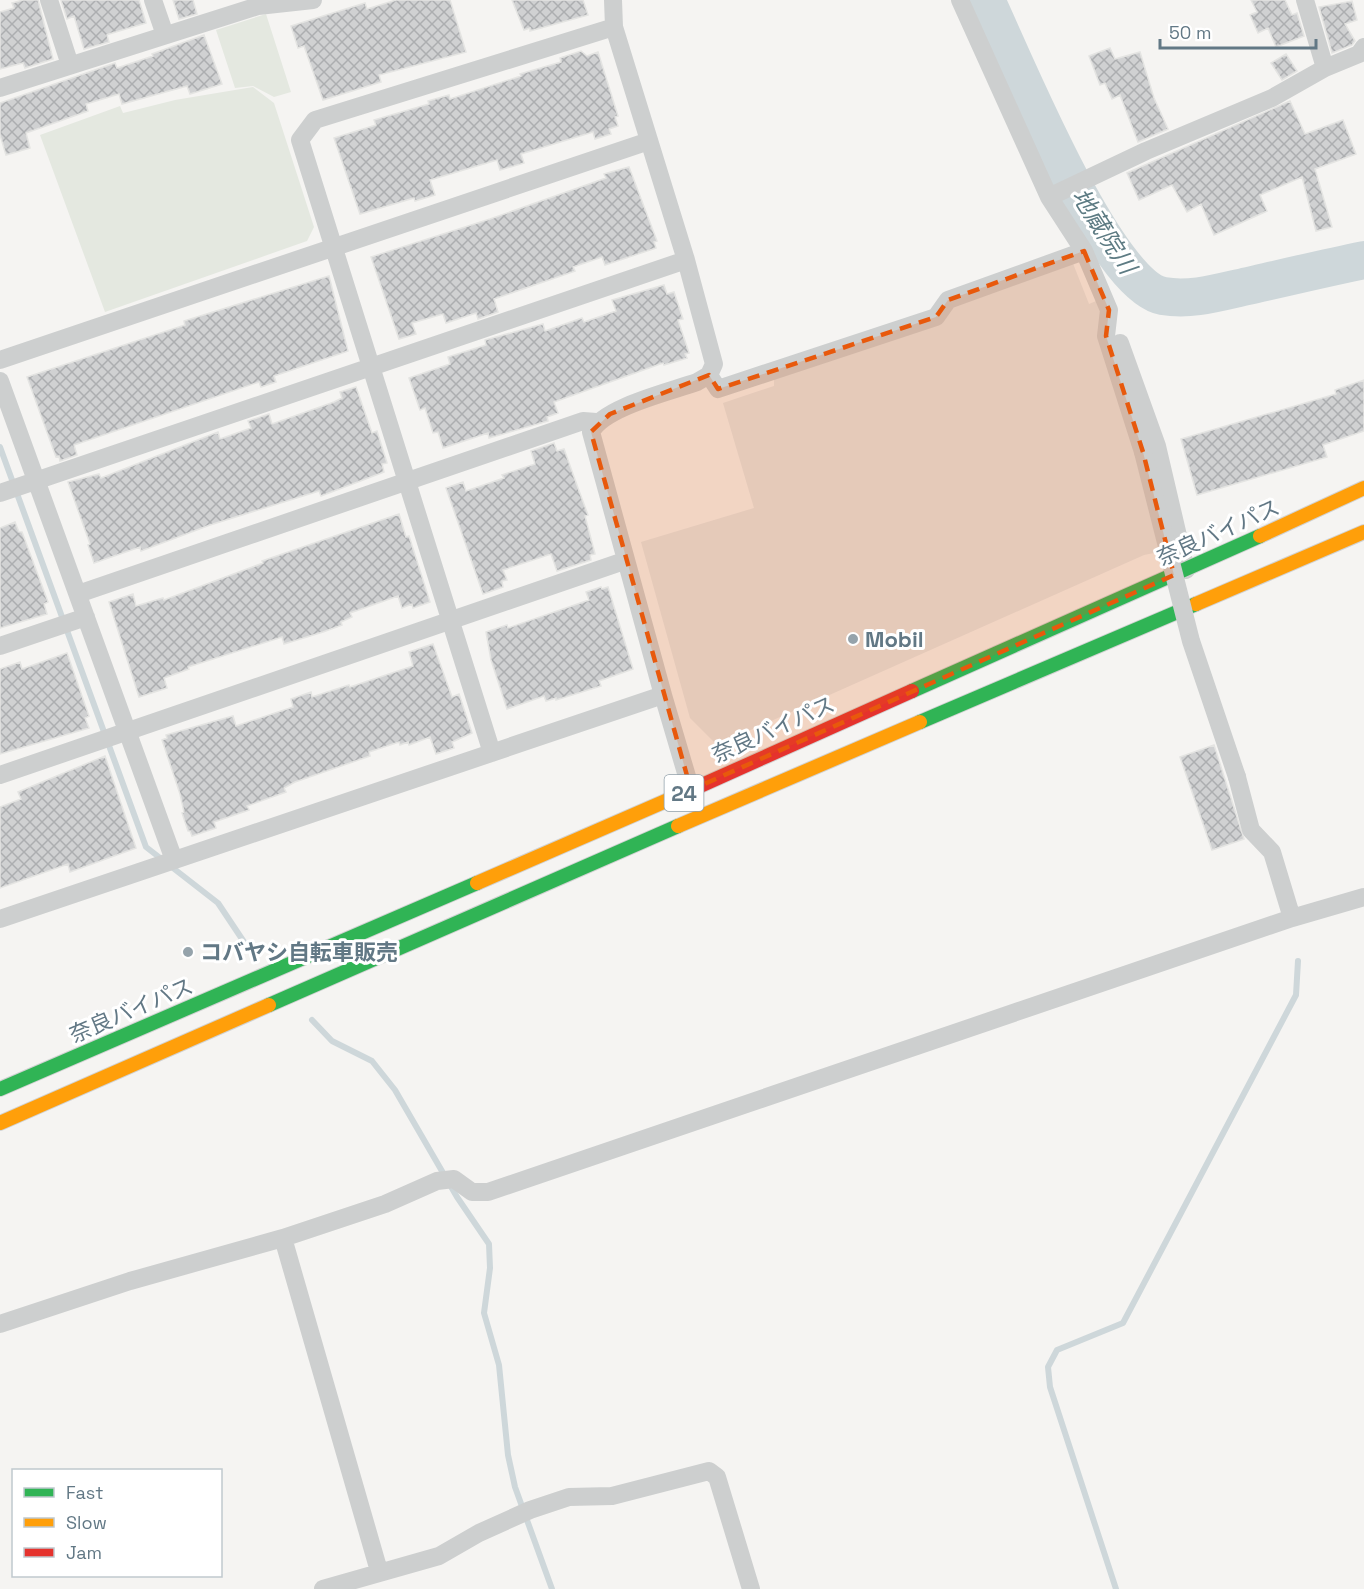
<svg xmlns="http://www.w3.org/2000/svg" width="1364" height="1589" font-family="'Space Grotesk','Noto Sans JP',sans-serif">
<defs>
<pattern id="building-cross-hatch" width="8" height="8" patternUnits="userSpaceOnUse" patternTransform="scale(1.5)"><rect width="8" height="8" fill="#d0d1d2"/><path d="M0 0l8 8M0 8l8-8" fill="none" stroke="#acaeb0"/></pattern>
</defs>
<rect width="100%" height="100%" fill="#f5f4f2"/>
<path fill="#e5e6e5" d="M 1072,261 L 1089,304 L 1101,299 L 1173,549 L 1144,555 L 717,745 L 690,718 L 641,542 L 754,508 L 723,403 L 774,386 L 774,376 L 947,304 Z"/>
<path fill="#e4e8e0" d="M 266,14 L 291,92 L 274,97 L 253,86 L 235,88 L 216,30 Z
M 253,87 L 274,103 L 314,227 L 307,241 L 105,312 L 40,135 L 120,106 L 123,113 L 175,100 Z"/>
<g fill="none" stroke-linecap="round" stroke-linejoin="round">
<path stroke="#ced7da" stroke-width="6" d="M 0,447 L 146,847 L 218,903 L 248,948
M 312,1020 L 332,1041 L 372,1061 L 395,1090 L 457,1197 L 489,1244 L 490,1268 L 484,1313 L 499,1365 L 508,1455 L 515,1487 L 552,1589
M 1116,1589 L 1050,1387 L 1048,1367 L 1057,1350 L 1123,1323 L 1296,995 L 1298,961"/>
<path stroke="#ced7da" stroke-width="38" d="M 986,0 C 1013,57 1105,285 1163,296 C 1192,301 1220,292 1248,286 C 1287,277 1325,268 1364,260"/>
</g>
<path fill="url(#building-cross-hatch)" stroke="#e4e4e2" stroke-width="1.5" d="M 23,0 L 38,0 L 53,59 L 25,68 L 23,63 L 0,69 L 0,12 L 14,8 L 12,3 Z
M 61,0 L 139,0 L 146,23 L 109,34 L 107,35 L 109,42 L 84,49 L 74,16 L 67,19 Z
M 173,0 L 193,0 L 197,14 L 179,19 Z
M 396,0 L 450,0 L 466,52 L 379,75 L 381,82 L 323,100 L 304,46 L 298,48 L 291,26 L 365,3 L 367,9 Z
M 512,0 L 583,0 L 588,15 L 530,31 L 530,28 L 524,30 Z
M 1251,0 L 1285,0 L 1292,15 L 1297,13 L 1304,36 L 1276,47 L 1268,28 L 1258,33 L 1250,15 L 1257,12 Z
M 1352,1 L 1357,20 L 1345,24 L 1355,41 L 1352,45 L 1332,53 L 1319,7 Z
M 204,35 L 222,84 L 190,94 L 187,86 L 122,104 L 119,94 L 86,104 L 88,111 L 26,133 L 30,148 L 6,155 L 0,135 L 0,103 L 115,63 L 117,68 L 153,56 L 152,54 Z
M 1110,48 L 1115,59 L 1140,52 L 1154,98 L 1168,129 L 1138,142 L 1120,95 L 1112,99 L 1105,83 L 1100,85 L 1089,56 Z
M 581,51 L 587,56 L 598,52 L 618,116 L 615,117 L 618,126 L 609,129 L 611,134 L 595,139 L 593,132 L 521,154 L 524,163 L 500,170 L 497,160 L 430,180 L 435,195 L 415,201 L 414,198 L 360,214 L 334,138 L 376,125 L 374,120 L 429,104 L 428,101 L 449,95 L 450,99 L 521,76 L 520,74 L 561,62 L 560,58 Z
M 1286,54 L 1297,71 L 1282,80 L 1271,63 Z
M 1290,101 L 1305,134 L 1343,120 L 1356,154 L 1315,169 L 1332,227 L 1316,231 L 1302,177 L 1260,195 L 1267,211 L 1214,235 L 1201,204 L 1187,212 L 1172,185 L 1139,200 L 1127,173 Z
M 629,167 L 657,241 L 654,242 L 656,248 L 605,265 L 602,257 L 573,267 L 575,271 L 494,299 L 498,312 L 478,319 L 476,313 L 446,323 L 443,314 L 412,323 L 416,334 L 399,339 L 371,257 L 490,219 L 606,178 L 604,174 Z
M 329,276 L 348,351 L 274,376 L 276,382 L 261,387 L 259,382 L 74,445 L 77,455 L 60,461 L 59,456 L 56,457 L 27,377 L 185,325 L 184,321 Z
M 664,285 L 667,294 L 674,292 L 683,319 L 678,320 L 689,353 L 685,354 L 687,358 L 664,365 L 663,363 L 554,402 L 558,413 L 547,417 L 548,421 L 489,438 L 488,433 L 443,448 L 438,432 L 433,433 L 425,408 L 420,410 L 409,378 L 450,364 L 448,357 L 486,345 L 485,340 L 543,324 L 545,331 L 582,318 L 584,322 L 616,311 L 612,300 Z
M 1364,380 L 1364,431 L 1323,445 L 1327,457 L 1197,495 L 1181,439 L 1336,394 L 1335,390 Z
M 356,387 L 372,433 L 377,431 L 387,463 L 382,464 L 384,472 L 321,496 L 319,491 L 210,525 L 141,551 L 140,547 L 94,563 L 88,545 L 90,544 L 68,482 L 99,474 L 101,478 L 218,432 L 220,439 L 251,428 L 248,421 L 269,414 L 272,424 L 334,402 L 342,398 L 340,392 Z
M 554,443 L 557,451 L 564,449 L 578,488 L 588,515 L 585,516 L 595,554 L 590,555 L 591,560 L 557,571 L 551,554 L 503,570 L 507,580 L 502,581 L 503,587 L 483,594 L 446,488 L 463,482 L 466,491 L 504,478 L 502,475 L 535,464 L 531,451 Z
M 399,514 L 406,537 L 409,536 L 430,602 L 413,608 L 412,604 L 402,608 L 398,596 L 350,613 L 352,617 L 341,622 L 342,625 L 323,632 L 284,644 L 282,637 L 188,667 L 189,669 L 164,678 L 167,688 L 139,697 L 109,602 L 133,594 L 136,606 L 163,598 L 164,600 L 263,563 L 262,561 Z
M 15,522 L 19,532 L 22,532 L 48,602 L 44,604 L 47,614 L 0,628 L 0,528 Z
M 601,587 L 602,589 L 608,587 L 633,669 L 599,681 L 601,686 L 556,700 L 556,698 L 546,701 L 544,696 L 507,709 L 491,660 L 486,632 L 507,625 L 508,628 L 589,600 L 586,592 Z
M 433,644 L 452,697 L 459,694 L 472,733 L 452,742 L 454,748 L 436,754 L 430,737 L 409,745 L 408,742 L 400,745 L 399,742 L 369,752 L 370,756 L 295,782 L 284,788 L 286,792 L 247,806 L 249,810 L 214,822 L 216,828 L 192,836 L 190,831 L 188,831 L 182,813 L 184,812 L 180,794 L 162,740 L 167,738 L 166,735 L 233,716 L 236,726 L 293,707 L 291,699 L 311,692 L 312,697 L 349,685 L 350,687 L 413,666 L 409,652 Z
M 67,653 L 89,716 L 85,718 L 89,728 L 0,754 L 0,669 L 20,662 L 22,669 Z
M 1214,745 L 1244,839 L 1212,850 L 1180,757 Z
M 105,756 L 136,848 L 70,872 L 68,864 L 0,888 L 0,807 L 21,799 L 18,792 Z"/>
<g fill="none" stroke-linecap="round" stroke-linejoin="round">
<defs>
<path id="fast" d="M 912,691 L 1260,536
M 920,722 L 1196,604
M 269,1005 L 678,826
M 0,1089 L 477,883"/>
<path id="slow" d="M 1260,536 L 1364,488
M 1196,604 L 1364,532
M 678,826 L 920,722
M 477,883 L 691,790
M 0,1123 L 269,1005"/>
<path id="jam" d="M 691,790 L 912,691"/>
</defs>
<use href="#fast" stroke="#d1d2d2" stroke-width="16"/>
<use href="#slow" stroke="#d1d2d2" stroke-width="16"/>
<use href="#jam" stroke="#d1d2d2" stroke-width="16"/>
<path stroke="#cdcfcf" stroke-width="18" d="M 49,0 L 70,65
M 153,0 L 165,35
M 613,0 L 614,27 L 686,260 L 714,364 L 709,375 L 697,382 C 669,392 604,407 591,432 L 663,695
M 960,0 L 1049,197 L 1084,251 L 1109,310 L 1106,336 L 1143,452
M 1305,0 L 1325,68
M 0,88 L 258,6 L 313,0
M 1049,197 L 1146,151 L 1272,98 L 1325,68 L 1359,54 L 1364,47
M 1120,343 L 1157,446 L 1186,570
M 0,360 L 649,141
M 709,375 L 718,389 L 936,317 L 948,300 L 1084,251
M 0,381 L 174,860
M 0,493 L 686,260
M 78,594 L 583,421 L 596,422
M 0,646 L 86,617
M 492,753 L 300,140 L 315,120 L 614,27
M 0,775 L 624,561
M 1237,777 L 1251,830 L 1272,852 L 1292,918
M 0,919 L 663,695 L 691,790
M 283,1238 L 379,1571
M 0,1324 L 130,1281 L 283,1238 L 385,1204 L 437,1181 L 454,1179 L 472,1192 L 488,1192 L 1292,918 L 1364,897
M 323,1589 L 439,1556 L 479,1533 L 530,1510 L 569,1497 L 612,1496 L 709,1471 L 717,1477 L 751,1589"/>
<use href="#fast" stroke="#30b455" stroke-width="14"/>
<use href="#slow" stroke="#ff9f0a" stroke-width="14"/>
<use href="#jam" stroke="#e5322d" stroke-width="14"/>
<path stroke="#cdcfcf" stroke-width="18" d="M 1143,452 L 1191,641 L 1237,777"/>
</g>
<path fill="#e8590c" fill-opacity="0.2" stroke="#e8590c" stroke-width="4.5" stroke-dasharray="12 8" stroke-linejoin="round" d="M 1084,251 L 1109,310 L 1106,336 L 1143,452 L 1174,575 L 691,790 L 591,432 L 610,414 L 709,375 L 718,389 L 936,317 L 948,300 Z"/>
<g fill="#95a3ab" stroke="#fff" stroke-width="2">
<circle cx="853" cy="639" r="6"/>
<circle cx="188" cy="952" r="6"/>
</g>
<g text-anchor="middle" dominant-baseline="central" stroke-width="6" stroke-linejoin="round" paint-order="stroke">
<rect fill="#fff" stroke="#91a0aa" stroke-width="1.5" x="664.5" y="775" width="39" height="36" rx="4.5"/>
<g font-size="21" font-weight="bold" fill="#627885">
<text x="684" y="793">24</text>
</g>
<g font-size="22" fill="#627885" stroke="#fff">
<text transform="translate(1218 532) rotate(-24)">奈良バイパス</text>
<text transform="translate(773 729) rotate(-24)">奈良バイパス</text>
<text transform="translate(131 1010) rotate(-23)">奈良バイパス</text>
</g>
<g font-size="22" font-weight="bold" fill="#627885" stroke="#fff" text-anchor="start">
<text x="865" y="639">Mobil</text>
<text x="200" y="952">コバヤシ自転車販売</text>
</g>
<g font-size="24" font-style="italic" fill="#5d7b83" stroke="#fff">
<text transform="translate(1104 231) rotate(57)">地蔵院川</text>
</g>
</g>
<rect x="12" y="1469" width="210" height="108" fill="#ffffff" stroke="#c0c9ce" stroke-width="1.5"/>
<rect x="24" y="1488" width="30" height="9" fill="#30b455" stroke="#c0c9ce" stroke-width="1.5"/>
<text x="66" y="1499" font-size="18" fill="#627885">Fast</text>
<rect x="24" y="1518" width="30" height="9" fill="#ff9f0a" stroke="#c0c9ce" stroke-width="1.5"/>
<text x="66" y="1529" font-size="18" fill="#627885">Slow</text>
<rect x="24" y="1548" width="30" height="9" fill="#e5322d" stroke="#c0c9ce" stroke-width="1.5"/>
<text x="66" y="1559" font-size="18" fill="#627885">Jam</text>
<path d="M1160 39v9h156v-9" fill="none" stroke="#627885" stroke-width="3"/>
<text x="1169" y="39" font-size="18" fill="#627885" stroke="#ffffff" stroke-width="4.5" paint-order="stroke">50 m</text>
</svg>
